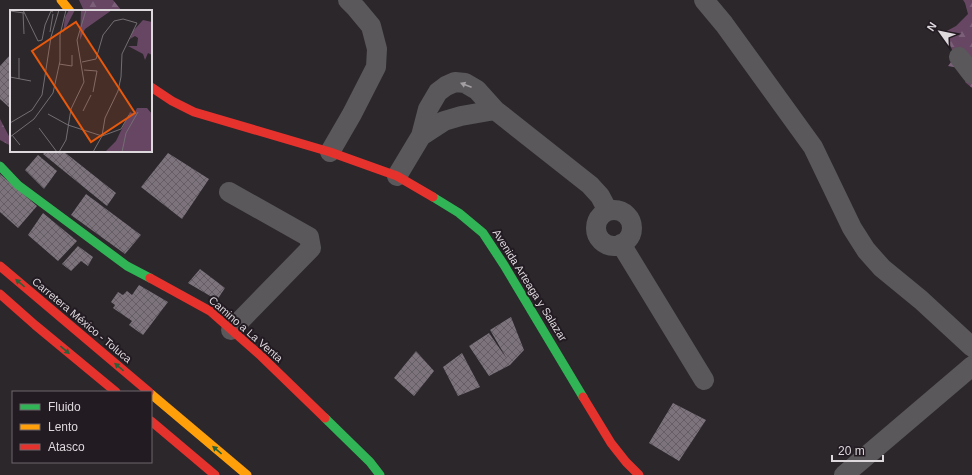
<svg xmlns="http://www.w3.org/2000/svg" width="972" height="475" font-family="Helvetica,sans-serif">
<defs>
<pattern id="forest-firs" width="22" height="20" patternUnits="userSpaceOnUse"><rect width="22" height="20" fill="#674664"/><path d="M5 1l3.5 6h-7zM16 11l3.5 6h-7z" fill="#7c607a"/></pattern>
<pattern id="building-cross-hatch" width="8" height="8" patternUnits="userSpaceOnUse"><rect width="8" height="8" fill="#7c737c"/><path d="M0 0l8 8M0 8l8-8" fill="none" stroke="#655f65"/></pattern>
</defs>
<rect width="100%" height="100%" fill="#2b272b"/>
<path fill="url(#forest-firs)" d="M 79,0 L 113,0 L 122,11 L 84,11 Z
M 963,0 L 972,0 L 972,88 L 965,82 L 969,70 L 948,66 L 957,54 L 953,51 L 943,33 L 956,26 L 968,14 L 965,3 Z
M 0,119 L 11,140 L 11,146 L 0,140 Z"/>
<path fill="url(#building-cross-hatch)" d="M 11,54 L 11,109 L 0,99 L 0,66 Z
M 46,151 L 63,151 L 116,193 L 107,206 L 43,154 Z
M 168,153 L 209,179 L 182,219 L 141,187 Z
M 38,155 L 57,171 L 44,189 L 25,170 Z
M 0,174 L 37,206 L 18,228 L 0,212 Z
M 86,194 L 141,235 L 125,254 L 71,215 Z
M 43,213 L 77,241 L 58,261 L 28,235 Z
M 78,246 L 93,257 L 88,266 L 81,261 L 71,271 L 62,264 Z
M 200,269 L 225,288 L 217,300 L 188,283 Z
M 139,285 L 168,302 L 143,335 L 129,325 L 132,321 L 113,308 L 115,305 L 111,302 L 118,292 L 123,295 L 127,291 L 132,295 Z
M 511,317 L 524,350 L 510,365 L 489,376 L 469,346 L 489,333 L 507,359 L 490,330 Z
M 416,351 L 434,371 L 414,396 L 394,378 Z
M 462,353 L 480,387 L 458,396 L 443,367 Z
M 673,403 L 706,420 L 679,461 L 649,443 Z"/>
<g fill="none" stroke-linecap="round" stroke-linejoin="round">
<path stroke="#5a585a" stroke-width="20" d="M 704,0 L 724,24 L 813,147 L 852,228 L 866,250 L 882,268 L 921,300 L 972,347
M 959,57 L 972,74
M 421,136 L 444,121 L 461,116 L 495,110
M 330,152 L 352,114 L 376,67 L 377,49 L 371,26 L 356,8 L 348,0
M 397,176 L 421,136 L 428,109 L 438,92 L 446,86 L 455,82 L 465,83 L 477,90 L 495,110 L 590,185 L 600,196 L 608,211
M 229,192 L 309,237 L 311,248 L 231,330
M596 228a18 18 0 1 1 36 0a18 18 0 1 1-36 0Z
M 621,244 L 704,380
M 844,475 L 972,366"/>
<path stroke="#30b455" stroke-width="9" d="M 0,166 L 18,185 L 127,266 L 150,278
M 433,197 L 459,213 L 483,233 L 504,265 L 583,397
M 325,418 L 370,462 L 380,475"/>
<path stroke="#ff9f0a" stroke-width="9" d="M 61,0 L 70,11
M 151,394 L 247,475"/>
<path stroke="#e5322d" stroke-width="9" d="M 151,87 L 172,101 L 194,112 L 330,152 L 397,176 L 433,197
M 0,266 L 149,392
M 150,278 L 210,311 L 261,356 L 325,418
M 0,294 L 35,325 L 116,392
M 583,397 L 611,443 L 626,462 L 639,475
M 151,421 L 215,475"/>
</g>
<defs><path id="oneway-solid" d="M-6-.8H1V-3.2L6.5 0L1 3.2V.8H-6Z"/></defs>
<use fill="#a39fa2" href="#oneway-solid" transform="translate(466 85) rotate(-159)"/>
<g fill="#296039">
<use href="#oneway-solid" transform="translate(20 283) rotate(-140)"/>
<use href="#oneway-solid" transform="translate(65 350) rotate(40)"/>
<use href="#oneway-solid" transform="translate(119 367) rotate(-140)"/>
<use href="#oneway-solid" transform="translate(217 450) rotate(-140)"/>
</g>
<g text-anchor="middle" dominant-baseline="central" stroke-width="4" stroke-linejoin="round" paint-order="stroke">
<g font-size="11" fill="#ded9dd" stroke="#231b22">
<text transform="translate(530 285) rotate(58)">Avenida Arteaga y Salazar</text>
<text transform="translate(82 320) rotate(40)">Carretera México - Toluca</text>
<text transform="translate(246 329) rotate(41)">Camino a La Venta</text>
</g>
</g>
<g transform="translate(10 10)">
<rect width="142" height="142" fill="#2b272b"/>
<path d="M 59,0 L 65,0 L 53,23 L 55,7 ZM 71,0 L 102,0 L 75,19 L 70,30 ZM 133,10 L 142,12 L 142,45 L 138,43 L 135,50 L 133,44 L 118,36 L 127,36 L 128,28 L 125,26 L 120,29 L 123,21 ZM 127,98 L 137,98 L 142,104 L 142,142 L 95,142 L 106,131 L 120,102 L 124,104 Z" fill="#674664"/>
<path fill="none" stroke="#736e72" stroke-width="1" d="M 13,0 L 28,31 L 32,30 L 35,15 L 41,1 L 43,2M 0,1 L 14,3M 13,2 L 14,24M 40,22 L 43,4M 72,52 L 86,49 L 93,25 L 104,11 L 113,9 L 127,13 L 112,44 L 111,67 L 108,81 L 95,108 L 92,126 L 83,142M 49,54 L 62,56 L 62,45M 74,60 L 87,61 L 83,82M 0,67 L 21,71M 9,69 L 9,48M 73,101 L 81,85M 38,104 L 58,115 L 92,126 L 111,119 L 119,105M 0,113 L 22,100 L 32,85 L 41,27 L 49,0M 29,118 L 47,142M 2,125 L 10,135M 0,127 L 24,109 L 43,83 L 50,51 L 50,25 L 56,0M 49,142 L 56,130 L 61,99 L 74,72 L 67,30 L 76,0M 112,142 L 116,123 L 128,102"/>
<path fill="#e8590c" fill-opacity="0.15" stroke="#e8590c" stroke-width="2" d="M 66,12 L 125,103 L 81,132 L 22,41 Z"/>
<rect width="142" height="142" fill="none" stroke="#ded9dd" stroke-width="2"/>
</g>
<rect x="12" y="391" width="140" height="72" fill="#231b22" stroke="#6e676d"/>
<rect x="20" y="404" width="20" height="6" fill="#30b455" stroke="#6e676d"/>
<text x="48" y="411" font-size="12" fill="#ded9dd">Fluido</text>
<rect x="20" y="424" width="20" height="6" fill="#ff9f0a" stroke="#6e676d"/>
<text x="48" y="431" font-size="12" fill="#ded9dd">Lento</text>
<rect x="20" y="444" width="20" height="6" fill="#e5322d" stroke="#6e676d"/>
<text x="48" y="451" font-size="12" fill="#ded9dd">Atasco</text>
<g transform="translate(940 32) rotate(303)" stroke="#231b22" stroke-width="3" paint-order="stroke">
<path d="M0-3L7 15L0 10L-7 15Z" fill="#ded9dd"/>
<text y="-6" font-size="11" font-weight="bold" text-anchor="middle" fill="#ded9dd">N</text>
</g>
<path d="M832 455v6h51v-6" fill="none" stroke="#ded9dd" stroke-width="2"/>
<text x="838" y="455" font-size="12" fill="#ded9dd" stroke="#231b22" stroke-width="3" paint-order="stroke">20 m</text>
</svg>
